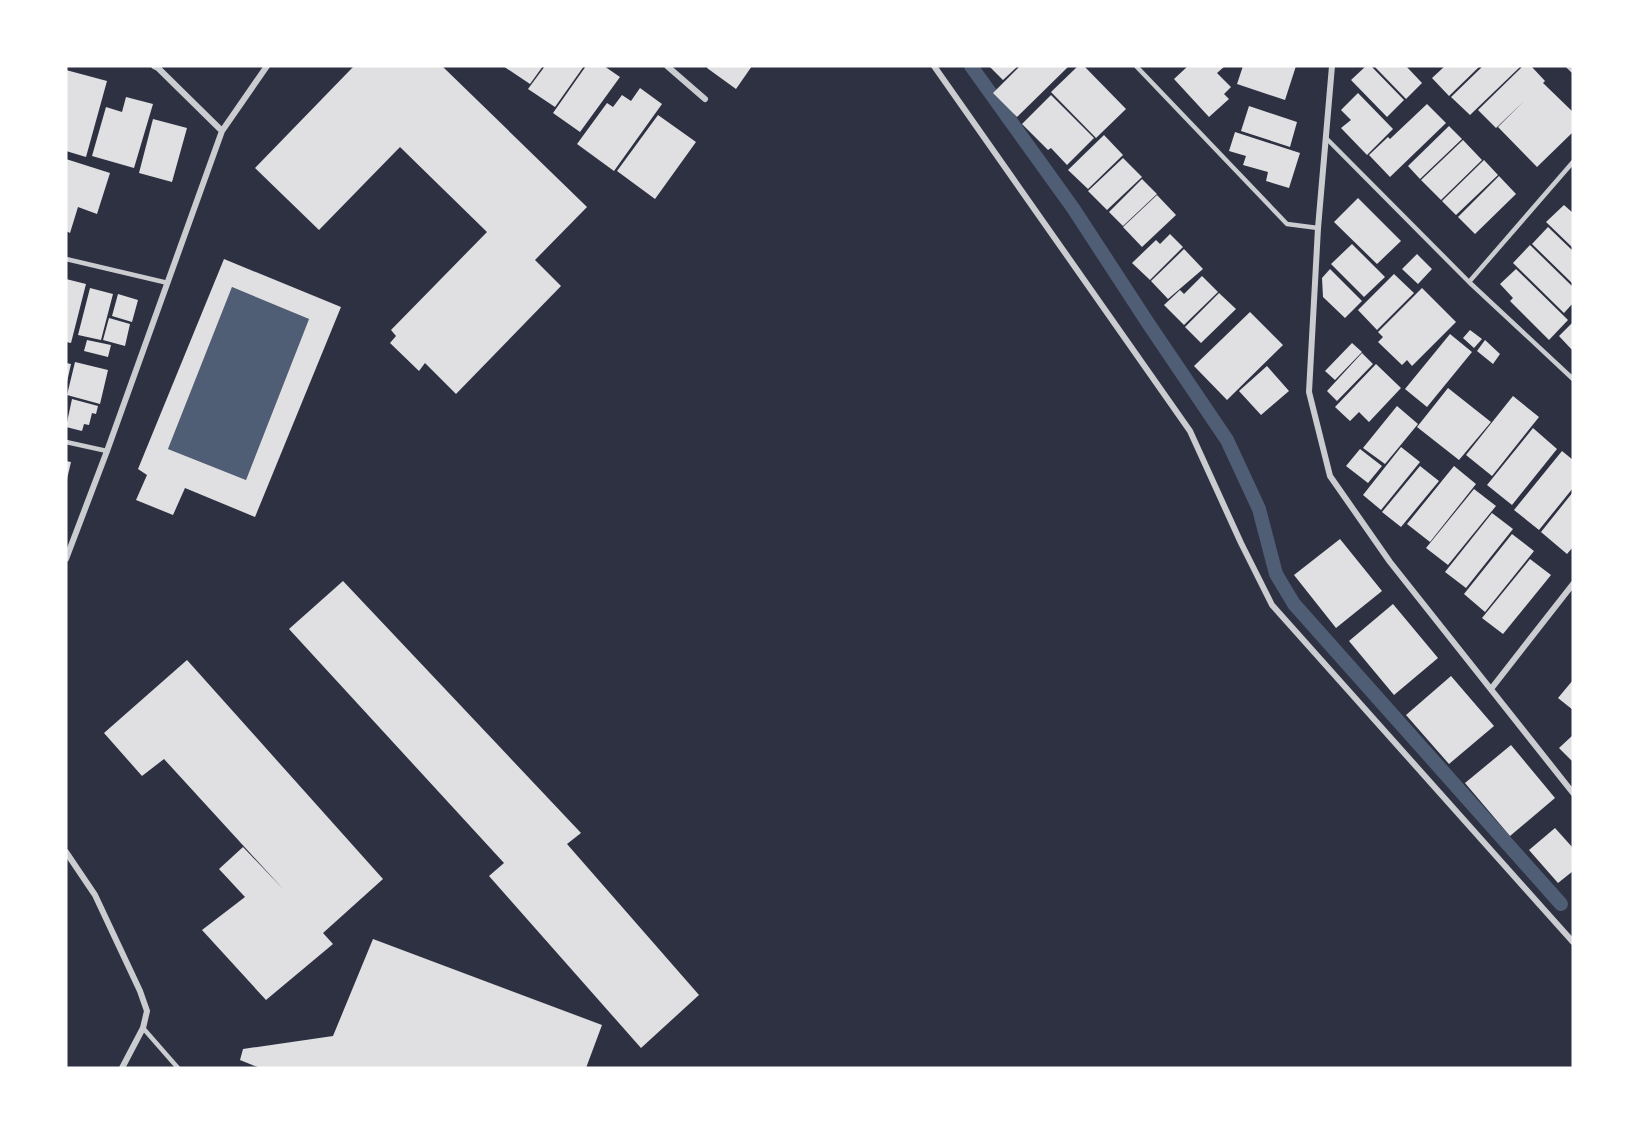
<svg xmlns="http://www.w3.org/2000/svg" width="1639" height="1134" font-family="'Exo 2',sans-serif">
<rect width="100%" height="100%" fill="#2d3142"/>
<path fill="#4f5d75" d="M 232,287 L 309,319 L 246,480 L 168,449 Z"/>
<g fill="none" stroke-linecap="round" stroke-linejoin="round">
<path stroke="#4f5d75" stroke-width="14" d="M 971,66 L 1073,208 L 1148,323 L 1227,440 L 1259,509 L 1276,574 L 1294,604 L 1561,904"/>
</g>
<path fill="#e0e0e3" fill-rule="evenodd" d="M 354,66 L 442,66 L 587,207 L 535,260 L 561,286 L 456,394 L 425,363 L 419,371 L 390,343 L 396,336 L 391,330 L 487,232 L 400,147 L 319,230 L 255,168 Z
M 503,66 L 543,66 L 530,84 Z
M 545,66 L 584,66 L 555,107 L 528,89 Z
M 586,66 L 604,66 L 620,77 L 580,132 L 553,113 Z
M 708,66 L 752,66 L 736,89 L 707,68 Z
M 989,66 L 1018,66 L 1003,80 Z
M 1020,66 L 1069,66 L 1017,117 L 993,93 Z
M 1078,66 L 1084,66 L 1126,109 L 1096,138 L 1051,92 Z
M 1188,66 L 1225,66 L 1217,73 L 1231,87 L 1224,94 L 1229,99 L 1209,117 L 1174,79 Z
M 1243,66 L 1296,66 L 1285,100 L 1237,84 Z
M 1366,66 L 1371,66 L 1404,100 L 1387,117 L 1351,80 Z
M 1374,66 L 1406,66 L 1422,83 L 1406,99 Z
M 1445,66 L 1480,66 L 1449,96 L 1432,78 Z
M 1483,66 L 1521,66 L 1470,115 L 1451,97 Z
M 1523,66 L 1531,66 L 1545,81 L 1543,83 L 1573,112 L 1573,132 L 1537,167 L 1498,127 L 1524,101 L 1496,128 L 1478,110 Z
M 66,70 L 107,81 L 86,157 L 66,151 Z
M 640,88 L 662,104 L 614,171 L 577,144 L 607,103 L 613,107 L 622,95 L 631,101 Z
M 1358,93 L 1393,129 L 1367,155 L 1341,128 L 1351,120 L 1341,110 Z
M 1051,95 L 1094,138 L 1067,165 L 1051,148 L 1048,150 L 1022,124 Z
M 126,97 L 153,104 L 134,168 L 92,156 L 106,107 L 122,112 Z
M 1427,104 L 1446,123 L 1390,177 L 1369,155 L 1388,137 L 1390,139 Z
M 1249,106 L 1297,122 L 1290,147 L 1241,131 Z
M 658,115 L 696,142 L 655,199 L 617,171 Z
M 153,119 L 187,128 L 172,182 L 139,173 Z
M 1449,126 L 1462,139 L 1420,179 L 1408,166 Z
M 1235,132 L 1300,153 L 1289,188 L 1266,181 L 1268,172 L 1243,165 L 1246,156 L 1229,151 Z
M 1104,135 L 1123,155 L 1088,189 L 1068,170 Z
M 1463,140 L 1482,160 L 1441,200 L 1421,180 Z
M 1123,158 L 1142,177 L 1107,210 L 1088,191 Z
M 66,159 L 110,173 L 97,214 L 78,207 L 70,233 L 66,231 Z
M 1484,160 L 1498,175 L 1456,215 L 1442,201 Z
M 1499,176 L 1516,194 L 1475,234 L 1458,217 Z
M 1142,179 L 1157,194 L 1123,226 L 1109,212 Z
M 1157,195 L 1176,215 L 1142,247 L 1123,227 Z
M 1358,198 L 1401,241 L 1377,264 L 1334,222 Z
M 1564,205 L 1573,213 L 1573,248 L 1546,222 Z
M 1548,227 L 1573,251 L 1573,284 L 1532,244 Z
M 1170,234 L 1183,247 L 1150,280 L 1132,263 L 1156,240 L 1160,244 Z
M 1352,244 L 1385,277 L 1364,297 L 1331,264 Z
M 1530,245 L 1573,287 L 1573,303 L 1564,313 L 1513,263 Z
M 1184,249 L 1203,269 L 1168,299 L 1151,281 Z
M 1417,254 L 1432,269 L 1418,284 L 1402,269 Z
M 224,259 L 341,307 L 255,517 L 185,488 L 173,515 L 136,500 L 147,475 L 138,469 ZM 232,287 L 309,319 L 246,480 L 168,449 Z
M 1330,269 L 1362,301 L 1345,318 L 1323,297 L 1322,278 Z
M 1516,269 L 1568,320 L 1549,340 L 1510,301 L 1513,298 L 1500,284 Z
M 1394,274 L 1414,293 L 1377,330 L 1358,310 Z
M 1202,276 L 1218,292 L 1184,325 L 1164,305 L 1180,290 L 1184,294 Z
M 66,279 L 86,284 L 71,343 L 66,342 Z
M 90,288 L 113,294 L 101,340 L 78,335 Z
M 1422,288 L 1456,322 L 1412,366 L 1407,360 L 1402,365 L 1378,342 L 1383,337 L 1378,332 Z
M 1219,293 L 1236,309 L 1201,343 L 1185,327 Z
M 118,294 L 138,300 L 132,322 L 112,316 Z
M 1250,312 L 1283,345 L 1227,400 L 1194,366 Z
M 109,318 L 130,324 L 125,346 L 103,340 Z
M 1573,322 L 1573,351 L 1559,336 Z
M 1470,330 L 1482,339 L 1474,348 L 1463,338 Z
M 1450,334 L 1472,352 L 1427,407 L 1405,389 Z
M 87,340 L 111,345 L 108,357 L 84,351 Z
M 1485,340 L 1500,354 L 1493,364 L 1477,351 Z
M 1352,343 L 1362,352 L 1335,380 L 1325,371 Z
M 1362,353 L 1373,364 L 1337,401 L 1327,391 Z
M 75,362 L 108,370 L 100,404 L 67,395 Z
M 66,363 L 71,364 L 67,382 L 66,382 Z
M 1376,364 L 1401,388 L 1369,422 L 1359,412 L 1350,421 L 1335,407 Z
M 1267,366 L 1289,391 L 1261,415 L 1239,391 Z
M 1448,388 L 1491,422 L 1459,460 L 1417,427 Z
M 1513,396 L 1539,417 L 1492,476 L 1466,455 Z
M 72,399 L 98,406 L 96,414 L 92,413 L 89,425 L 84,424 L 82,431 L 66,427 Z
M 1397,406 L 1418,424 L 1385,464 L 1363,448 Z
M 1533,428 L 1557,449 L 1512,505 L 1487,485 Z
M 1401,447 L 1420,462 L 1381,510 L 1363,495 Z
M 1360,449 L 1382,466 L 1368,483 L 1346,466 Z
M 1562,451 L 1573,460 L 1573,488 L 1539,530 L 1514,510 Z
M 66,461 L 71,462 L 67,479 L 66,479 Z
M 1420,466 L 1439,481 L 1401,527 L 1382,512 Z
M 1454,466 L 1476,484 L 1430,542 L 1407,524 Z
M 1474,489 L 1496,506 L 1448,565 L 1426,548 Z
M 1573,492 L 1573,547 L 1567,554 L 1541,532 Z
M 1492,513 L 1513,529 L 1466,588 L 1445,572 Z
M 1512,534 L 1534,551 L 1485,612 L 1464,594 Z
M 1340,539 L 1382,591 L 1336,628 L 1294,575 Z
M 1530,559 L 1551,575 L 1503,634 L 1482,618 Z
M 343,581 L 581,833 L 567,844 L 699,995 L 641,1048 L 489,876 L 504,863 L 289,629 Z
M 1393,604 L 1438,658 L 1394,695 L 1349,641 Z
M 187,660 L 383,879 L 323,933 L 333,944 L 266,1000 L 202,930 L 245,897 L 219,869 L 243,847 L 284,890 L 164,759 L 142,776 L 104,733 Z
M 1451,676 L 1494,726 L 1449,764 L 1406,715 Z
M 1573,680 L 1573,710 L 1558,698 Z
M 1573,735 L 1573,762 L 1559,748 Z
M 1511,745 L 1555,798 L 1510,836 L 1465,783 Z
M 1555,828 L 1573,848 L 1573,871 L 1558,883 L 1529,850 Z
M 373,939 L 602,1025 L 586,1068 L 260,1068 L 240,1060 L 243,1049 L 333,1036 Z"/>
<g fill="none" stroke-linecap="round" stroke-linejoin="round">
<path stroke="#caccd0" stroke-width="4.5" d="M 1136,66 L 1287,224 L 1318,228
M 1568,66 L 1573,71
M 1326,138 L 1469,282 L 1573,379
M 66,259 L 168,283
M 1469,282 L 1573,162
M 66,442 L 107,451
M 143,1028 L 178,1068"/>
<path stroke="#caccd0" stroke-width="6" d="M 154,66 L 158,68 L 222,131
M 667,66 L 705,99
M 934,66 L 1190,431 L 1241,543 L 1272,605 L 1573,942
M 1332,66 L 1318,228 L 1309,392 L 1330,476 L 1390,562 L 1573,793
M 66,559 L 107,451 L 222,131 L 267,66
M 1491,689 L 1573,584
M 66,852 L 95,895 L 140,991 L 147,1011 L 143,1028 L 122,1068"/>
</g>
<rect width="1639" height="1134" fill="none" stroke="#ffffff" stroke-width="135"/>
</svg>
